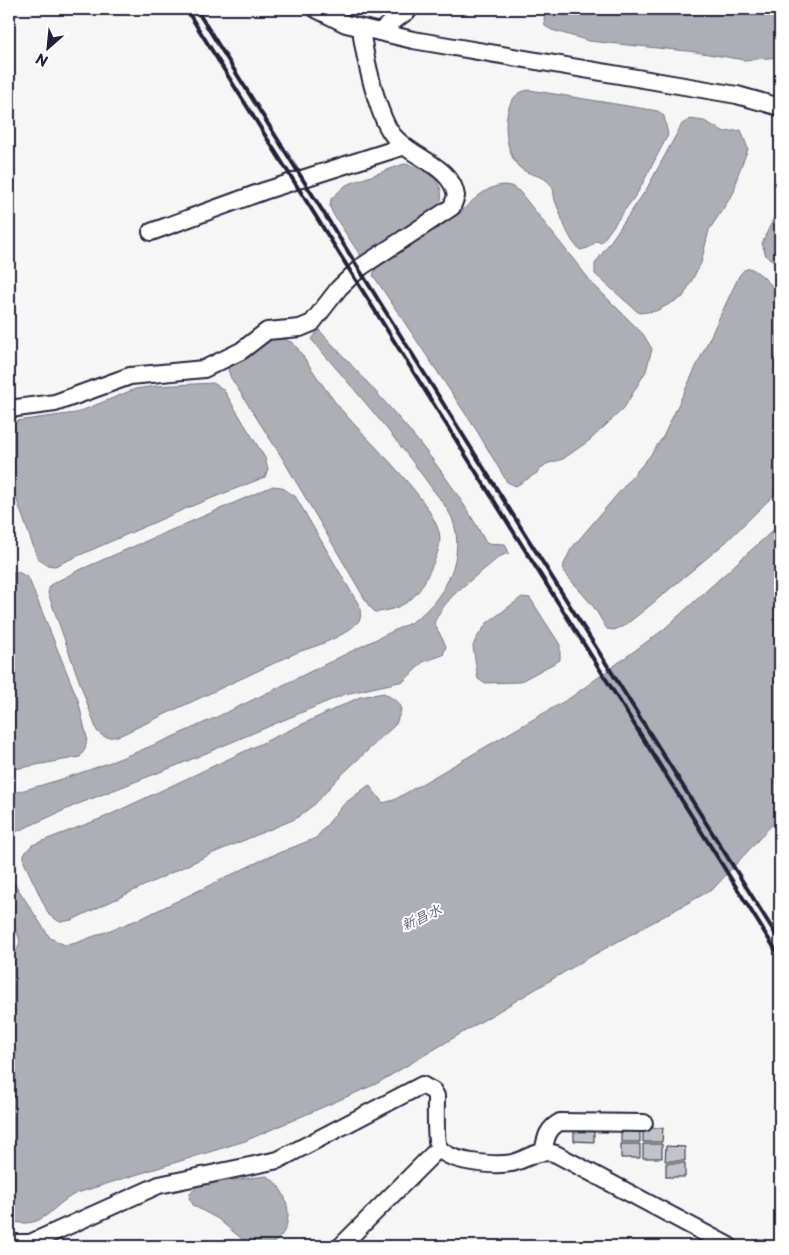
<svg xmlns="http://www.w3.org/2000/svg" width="789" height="1255" font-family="'Playpen Sans','LXGW WenKai TC',sans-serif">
<rect width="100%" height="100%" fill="#f6f6f7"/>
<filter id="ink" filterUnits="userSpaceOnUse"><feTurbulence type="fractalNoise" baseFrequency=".02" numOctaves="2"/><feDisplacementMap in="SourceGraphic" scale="10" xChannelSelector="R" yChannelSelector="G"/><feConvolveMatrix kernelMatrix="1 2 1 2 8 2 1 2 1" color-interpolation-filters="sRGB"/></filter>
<g filter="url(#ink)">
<path fill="#aeaeb7" stroke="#767685" d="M 548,9 L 780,9 L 780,57 L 744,60 L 696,52 L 589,41 L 552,30 L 545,26 L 544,18 Z
M 530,90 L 658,111 L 664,116 L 668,135 L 638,192 L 601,243 L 597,241 L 588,248 L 580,250 C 567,238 563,220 556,203 C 553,198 555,190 551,185 C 544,174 528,176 519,167 C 502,150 498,91 530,90 Z
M 690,119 L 704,121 L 725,132 L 741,130 L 748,149 L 738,174 L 734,192 L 709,230 L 701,263 L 683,297 L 656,311 L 639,313 L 595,274 L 595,264 L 646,190 L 682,124 Z
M 404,164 C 423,166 450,183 439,206 L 364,256 L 360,255 L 333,214 L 330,207 L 331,199 L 346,185 Z
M 504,185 L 511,186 L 519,191 L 593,284 L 643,334 L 652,349 L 646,371 L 624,408 L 590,440 L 563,459 L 546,464 L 537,473 L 516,486 L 507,482 L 477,431 L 373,275 L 376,268 L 460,213 C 472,201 486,186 504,185 Z
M 780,205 L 780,265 L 766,256 L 762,243 Z
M 750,268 C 763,274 768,284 780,292 L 780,489 L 726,542 L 647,608 L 624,626 L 614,630 L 607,629 L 593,606 L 563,571 L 564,564 L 571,549 L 649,457 L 663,437 L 739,276 L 744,270 Z
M 319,330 C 380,396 444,462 486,543 L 505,544 L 509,553 C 498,556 496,560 487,567 C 466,584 445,598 434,623 L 446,646 L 443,655 L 423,662 L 404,681 L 345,694 L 178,765 L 78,804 L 9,835 L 9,794 C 151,759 280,684 412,622 C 442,602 465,561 454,524 C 450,509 437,496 428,483 C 392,432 351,386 311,339 Z
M 282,338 L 293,343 L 298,349 C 310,366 322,385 335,402 C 362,437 427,492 439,532 C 443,548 432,565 426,579 C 415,600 403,608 379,612 L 375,612 L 369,606 L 281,456 L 231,378 L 228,370 L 229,366 L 270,339 Z
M 213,383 L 223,389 L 265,458 L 268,469 L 265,477 L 187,508 L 55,566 L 47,565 L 37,557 L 9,478 L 9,422 L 76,413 L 135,389 L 156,386 Z
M 273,486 L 281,487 L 295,496 L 360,607 C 360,612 362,618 358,622 C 344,637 317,646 298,652 L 123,734 C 114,738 104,740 97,731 L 48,593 L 50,585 L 77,571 Z
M 780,524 L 780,816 L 713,889 L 588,958 L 376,1084 L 245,1141 L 77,1193 C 48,1207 46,1230 9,1221 L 9,957 C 23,948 23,935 9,925 L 9,875 L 50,938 L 65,945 L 76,943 L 142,918 L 266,858 L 316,838 L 344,804 L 369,785 L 383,803 L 394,800 L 570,698 L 663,630 Z
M 9,572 L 18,572 L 28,577 L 78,700 L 87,738 L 85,749 L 80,757 L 9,770 Z
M 522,597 L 530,598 L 560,645 L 560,660 L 519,682 L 484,683 L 478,679 L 473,646 L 476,639 L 487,623 Z
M 384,693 L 398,702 L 401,710 L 396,724 L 337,779 L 315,804 L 295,819 L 211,854 L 72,920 L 60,922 L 49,915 L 24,862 L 24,854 L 32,845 L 105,817 L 360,697 Z
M 267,1176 C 292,1191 298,1234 267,1246 L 249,1245 L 218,1219 L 194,1206 L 189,1198 L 190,1194 L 199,1184 Z"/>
<path fill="#c2c2c9" stroke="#22223b" d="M 574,1128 L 594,1128 L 594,1142 L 574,1141 Z
M 621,1128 L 640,1128 L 640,1142 L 621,1142 Z
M 643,1128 L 663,1128 L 662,1142 L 643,1142 Z
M 621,1144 L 640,1144 L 640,1158 L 621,1158 Z
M 643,1144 L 662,1144 L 662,1158 L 643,1158 Z
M 666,1146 L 685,1147 L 685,1161 L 665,1161 Z
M 666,1163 L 685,1163 L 685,1177 L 666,1177 Z"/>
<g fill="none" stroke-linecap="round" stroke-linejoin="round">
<defs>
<path id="minor" d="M 316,9 L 346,24 L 413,40 L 737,95 L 780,107
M 379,32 L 410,9
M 151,232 L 264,191 L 405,146
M 9,409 L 55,403 L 130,376 L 204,369 L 241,351 L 267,331 L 300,328 L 312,323 L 339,288 L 361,267 L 452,207 L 456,196 C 452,165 410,158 392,134 C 377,114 364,54 361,28
M 543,1152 C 546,1138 547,1129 560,1122 L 644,1123
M 9,1243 L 30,1243 L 159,1185 L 278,1160 L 422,1085 L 433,1091 L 436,1096 C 436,1106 435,1140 438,1146 C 446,1163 496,1166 512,1163 C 528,1159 538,1148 556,1154 L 729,1246
M 341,1246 L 439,1148"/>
</defs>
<use href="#minor" stroke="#22223b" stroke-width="20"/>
<use href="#minor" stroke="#fff" stroke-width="16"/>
<path stroke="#22223b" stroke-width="4" d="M 186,9 L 780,957
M 196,9 L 780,941"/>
</g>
</g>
<g text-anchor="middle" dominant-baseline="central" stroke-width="4" stroke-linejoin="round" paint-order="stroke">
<g font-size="14" font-style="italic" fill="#5a5a6d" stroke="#fff">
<text transform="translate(421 917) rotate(-25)">新昌水</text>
</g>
</g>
<rect width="789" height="1255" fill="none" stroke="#fff" stroke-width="30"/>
<rect x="15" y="15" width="759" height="1225" fill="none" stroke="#22223b" stroke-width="2" filter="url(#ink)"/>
<g transform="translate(48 48) rotate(207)" stroke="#ffffff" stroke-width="4" paint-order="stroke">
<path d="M0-4L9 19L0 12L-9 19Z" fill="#22223b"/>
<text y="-8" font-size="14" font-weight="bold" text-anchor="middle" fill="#22223b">N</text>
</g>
</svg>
